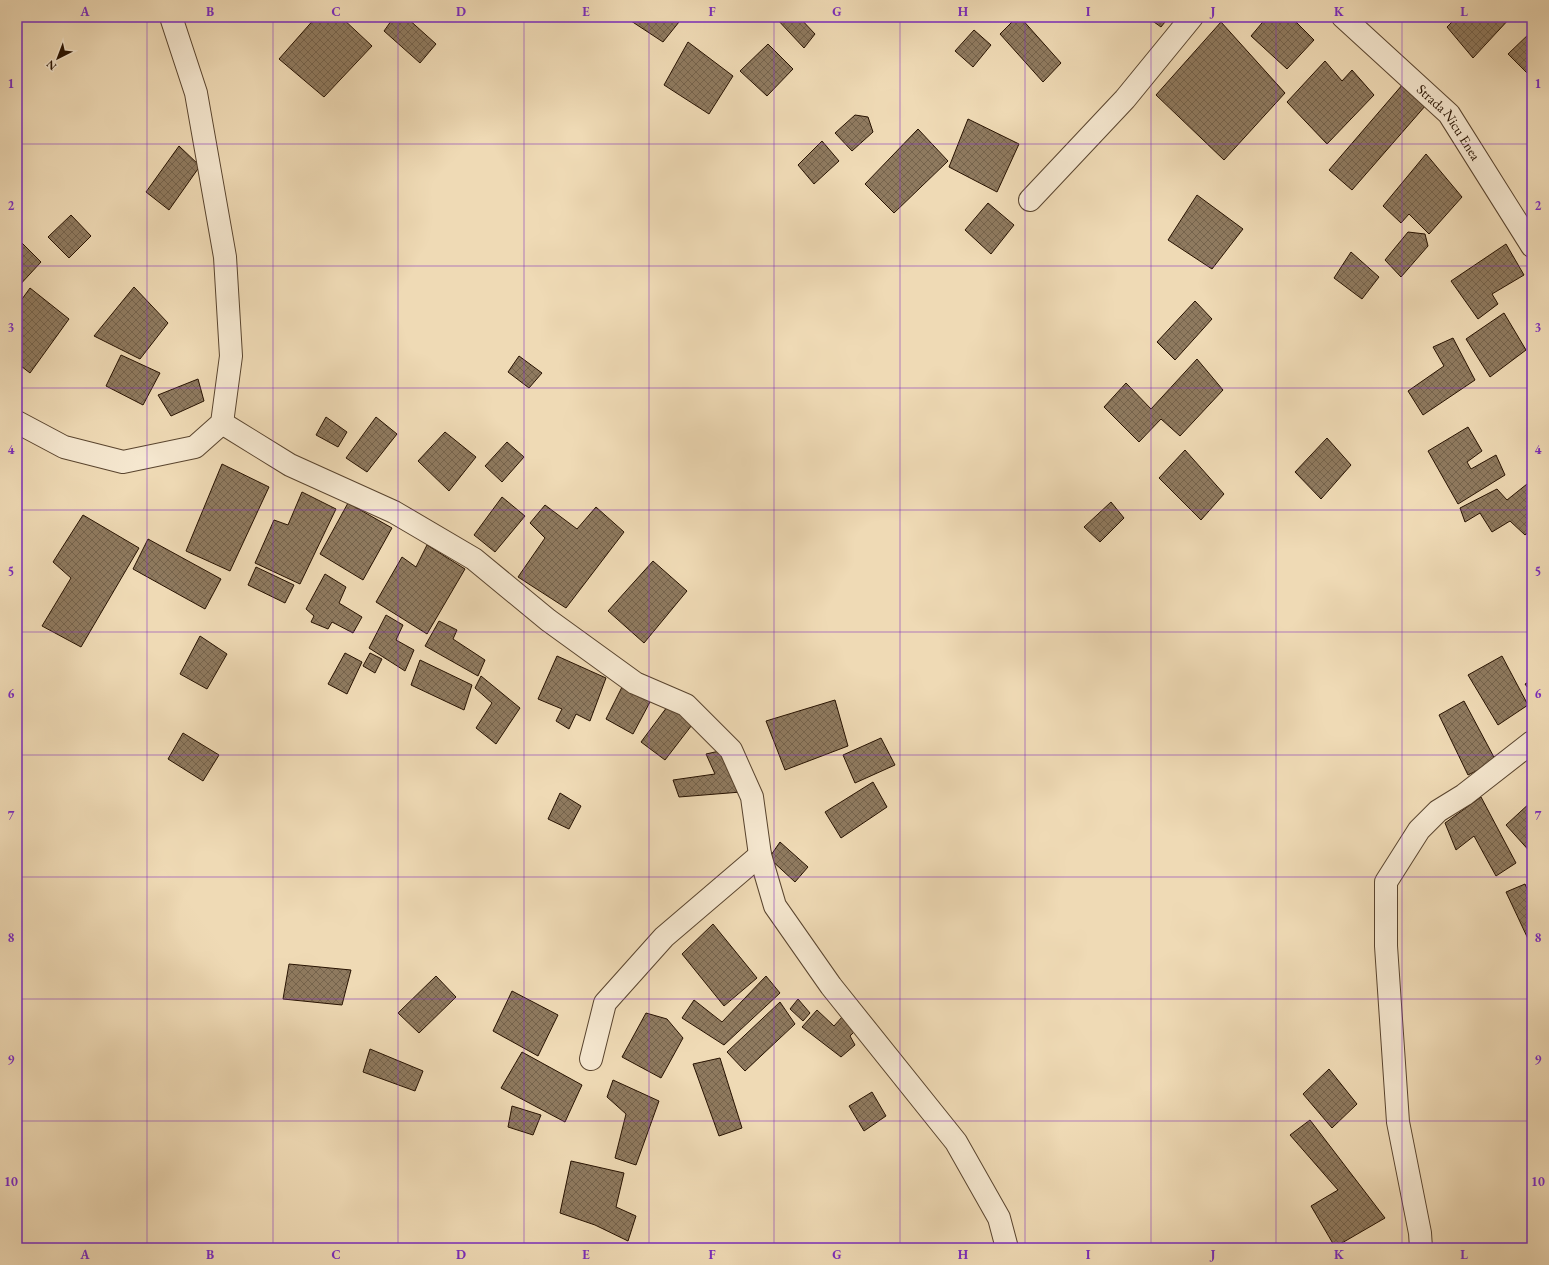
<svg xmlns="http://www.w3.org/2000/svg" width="1549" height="1265" font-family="'EB Garamond',serif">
<defs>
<pattern id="building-cross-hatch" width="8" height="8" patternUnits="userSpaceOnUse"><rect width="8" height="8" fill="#8f7a5f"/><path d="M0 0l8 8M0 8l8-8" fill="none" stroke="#75634c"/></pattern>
</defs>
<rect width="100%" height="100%" fill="#efdab5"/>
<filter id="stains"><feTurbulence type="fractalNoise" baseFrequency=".005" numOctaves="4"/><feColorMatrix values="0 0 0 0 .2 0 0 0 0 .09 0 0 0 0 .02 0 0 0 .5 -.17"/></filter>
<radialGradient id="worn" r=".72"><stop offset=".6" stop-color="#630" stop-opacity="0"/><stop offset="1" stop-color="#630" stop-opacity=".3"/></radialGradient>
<path fill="url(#building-cross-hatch)" stroke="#271201" d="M 316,17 L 341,17 L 372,46 L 324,97 L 279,59 Z
M 394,17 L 406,17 L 436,44 L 420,63 L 384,31 Z
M 625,17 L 683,17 L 663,42 Z
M 775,17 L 799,17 L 815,34 L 804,48 Z
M 1017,17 L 1020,17 L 1061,63 L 1043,82 L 1000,34 Z
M 1147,17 L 1169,17 L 1161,27 Z
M 1267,17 L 1291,17 L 1314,40 L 1287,69 L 1251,36 Z
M 1457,17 L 1511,17 L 1473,58 L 1447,27 Z
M 1221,22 L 1285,93 L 1224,160 L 1156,95 Z
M 974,30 L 991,45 L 973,67 L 955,51 Z
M 1532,31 L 1532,78 L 1508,54 Z
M 688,42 L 733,76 L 709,114 L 664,85 Z
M 768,44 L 793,69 L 767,96 L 740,71 Z
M 1325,61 L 1342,81 L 1352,70 L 1374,95 L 1327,144 L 1287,102 Z
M 1403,84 L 1426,105 L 1352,190 L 1329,170 Z
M 855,115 L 868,117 L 873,132 L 852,151 L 835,133 Z
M 968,119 L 1019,144 L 997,192 L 949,167 Z
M 918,129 L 948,161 L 894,213 L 865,184 Z
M 822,141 L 839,161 L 814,184 L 798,165 Z
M 179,146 L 200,166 L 169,210 L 146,192 Z
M 1426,154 L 1462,197 L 1429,234 L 1409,214 L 1401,223 L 1383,206 Z
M 1197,195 L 1243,229 L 1212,269 L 1168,240 Z
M 988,203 L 1014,225 L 991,254 L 965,230 Z
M 71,215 L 91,236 L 69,258 L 48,237 Z
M 1408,232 L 1425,234 L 1428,246 L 1401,277 L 1385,260 Z
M 17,238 L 41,262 L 17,288 Z
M 1506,244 L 1524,275 L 1492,294 L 1498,304 L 1478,319 L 1451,281 Z
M 1351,252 L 1379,277 L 1362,299 L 1334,278 Z
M 134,287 L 168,323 L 140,359 L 94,336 Z
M 30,288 L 69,319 L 30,373 L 17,363 L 17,306 Z
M 1195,301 L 1212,319 L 1175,360 L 1157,342 Z
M 1504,313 L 1526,350 L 1490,377 L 1466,339 Z
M 1453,338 L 1475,380 L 1423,415 L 1408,391 L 1444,366 L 1433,347 Z
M 121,355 L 160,373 L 143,405 L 106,386 Z
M 519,356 L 542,373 L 529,388 L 508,372 Z
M 1197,359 L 1223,390 L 1180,436 L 1161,419 L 1139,442 L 1104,407 L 1126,383 L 1151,409 Z
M 198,379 L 204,401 L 171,416 L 158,395 Z
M 326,417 L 347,432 L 338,447 L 316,435 Z
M 376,417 L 397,434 L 367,472 L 346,458 Z
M 1468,427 L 1482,451 L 1467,462 L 1471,469 L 1496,455 L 1505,475 L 1458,504 L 1428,451 Z
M 445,432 L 476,457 L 449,491 L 418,461 Z
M 1327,438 L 1351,465 L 1321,499 L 1295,472 Z
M 507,442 L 524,457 L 502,482 L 485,466 Z
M 1185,450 L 1224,494 L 1201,520 L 1159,478 Z
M 222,464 L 269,487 L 230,571 L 186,551 Z
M 1532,480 L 1532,529 L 1525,535 L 1510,521 L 1492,532 L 1480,513 L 1465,522 L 1460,508 L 1497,489 L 1507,500 Z
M 302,492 L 336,509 L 300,584 L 255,563 L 274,520 L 288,525 Z
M 502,497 L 525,516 L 495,552 L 474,535 Z
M 1111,502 L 1124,518 L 1100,542 L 1084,527 Z
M 348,503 L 392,528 L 363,580 L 320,554 Z
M 545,505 L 577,529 L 596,507 L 624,532 L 566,608 L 518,577 L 545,538 L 530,523 Z
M 83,515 L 139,548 L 81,647 L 42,626 L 71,578 L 53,562 Z
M 148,539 L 221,579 L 205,609 L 133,569 Z
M 427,545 L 465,569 L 427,634 L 376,602 L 402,557 L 416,567 Z
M 653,561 L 687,591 L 644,643 L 608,611 Z
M 256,567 L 294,585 L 285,603 L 248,585 Z
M 325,574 L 346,587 L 339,603 L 362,617 L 353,633 L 332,622 L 328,629 L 311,622 L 314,616 L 306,609 Z
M 386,615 L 403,625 L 396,640 L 414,650 L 405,671 L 369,648 Z
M 439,621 L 457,630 L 453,639 L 485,660 L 478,676 L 425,646 Z
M 200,636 L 227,654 L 207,689 L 180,674 Z
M 345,653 L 362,662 L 347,694 L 328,684 Z
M 370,653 L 382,659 L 375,673 L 363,666 Z
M 557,656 L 606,678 L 590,721 L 576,714 L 569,729 L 556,721 L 562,709 L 538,699 Z
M 1502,656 L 1528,705 L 1498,725 L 1468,675 Z
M 420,660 L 472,685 L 464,710 L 411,685 Z
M 481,676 L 520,708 L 496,744 L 476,728 L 492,703 L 475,688 Z
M 1532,680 L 1532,694 L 1525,684 Z
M 623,685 L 650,702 L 633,734 L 606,719 Z
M 835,700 L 848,746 L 785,770 L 766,721 Z
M 1464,701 L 1496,761 L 1468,775 L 1439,715 Z
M 670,703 L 695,721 L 665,760 L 641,742 Z
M 183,733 L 219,755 L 203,781 L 168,759 Z
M 881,738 L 895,765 L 855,783 L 843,755 Z
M 724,750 L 741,792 L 679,797 L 673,780 L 715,774 L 706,754 Z
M 873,782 L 887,807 L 841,838 L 825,812 Z
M 560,793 L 581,806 L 569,829 L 548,819 Z
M 1481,797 L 1516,863 L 1496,876 L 1474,836 L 1456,850 L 1445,823 Z
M 1532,801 L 1532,854 L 1506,825 Z
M 780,842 L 808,867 L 795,882 L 769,858 Z
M 1525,884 L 1532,900 L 1532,940 L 1529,941 L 1506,892 Z
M 713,924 L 757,978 L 724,1006 L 682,954 Z
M 289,964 L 351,970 L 342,1005 L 283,999 Z
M 436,976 L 456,997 L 419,1033 L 398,1013 Z
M 766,976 L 780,993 L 724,1045 L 682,1018 L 694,1000 L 722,1022 Z
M 512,991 L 558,1015 L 538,1056 L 493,1031 Z
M 798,999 L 810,1013 L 803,1021 L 790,1009 Z
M 780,1002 L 795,1024 L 745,1071 L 727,1052 Z
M 817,1010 L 834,1026 L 843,1016 L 857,1029 L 850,1036 L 855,1045 L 841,1057 L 802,1027 Z
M 646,1013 L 667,1019 L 683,1038 L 661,1078 L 622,1057 Z
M 370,1049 L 423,1071 L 415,1091 L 363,1072 Z
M 522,1052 L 582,1085 L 565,1122 L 501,1088 Z
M 720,1058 L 742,1128 L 719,1136 L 693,1064 Z
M 1329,1069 L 1357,1104 L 1332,1128 L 1303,1094 Z
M 613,1080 L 659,1101 L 636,1165 L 615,1158 L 626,1114 L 607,1097 Z
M 872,1092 L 886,1116 L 864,1131 L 849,1106 Z
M 512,1106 L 541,1115 L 533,1135 L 508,1127 Z
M 1310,1120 L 1385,1218 L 1335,1247 L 1311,1206 L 1338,1190 L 1290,1135 Z
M 571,1161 L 624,1173 L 616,1207 L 636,1216 L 628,1241 L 595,1225 L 560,1213 Z"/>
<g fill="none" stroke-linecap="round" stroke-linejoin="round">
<defs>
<g id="minor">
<path id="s1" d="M 1343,17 L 1449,114 L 1532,246"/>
<path d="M 1030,200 L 1125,99 L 1192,17"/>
<path d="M 17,422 L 64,447 L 123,462 L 195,447 L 222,423 L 231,356 L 225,257 L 196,93 L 171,17"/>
<path d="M 222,423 L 290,465 L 394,512 L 474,559 L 548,620 L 635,683 L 686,705 L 731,750 L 752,797 L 760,855 L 775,906 L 831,986 L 956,1142 L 999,1218 L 1007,1248"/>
<path d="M 591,1059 L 605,1003 L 664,937 L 760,855"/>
<path d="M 1421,1248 L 1420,1233 L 1398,1122 L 1386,946 L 1386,882 L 1419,830 L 1438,811 L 1464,795 L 1532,742"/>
</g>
</defs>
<use href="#minor" stroke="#59442e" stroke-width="24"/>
<use href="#minor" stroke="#f5e7cf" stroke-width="22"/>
</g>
<path fill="none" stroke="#7b2cbf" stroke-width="1" stroke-opacity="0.55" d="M 147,17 L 147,1248M 273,17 L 273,1248M 398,17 L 398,1248M 524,17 L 524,1248M 649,17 L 649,1248M 774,17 L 774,1248M 900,17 L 900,1248M 1025,17 L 1025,1248M 1151,17 L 1151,1248M 1276,17 L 1276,1248M 1402,17 L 1402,1248M 17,144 L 1532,144M 17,266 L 1532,266M 17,388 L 1532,388M 17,510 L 1532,510M 17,632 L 1532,632M 17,755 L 1532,755M 17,877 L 1532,877M 17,999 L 1532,999M 17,1121 L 1532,1121"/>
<g text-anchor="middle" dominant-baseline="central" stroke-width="3" stroke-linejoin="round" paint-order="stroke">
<g font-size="14" fill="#271201" stroke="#f5e7cf">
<text stroke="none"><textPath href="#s1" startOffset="150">Strada Nicu Enea</textPath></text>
</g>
</g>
<rect width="1549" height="1265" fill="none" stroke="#efdab5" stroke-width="44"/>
<g transform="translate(58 58) rotate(222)" stroke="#f5e7cf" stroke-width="3" paint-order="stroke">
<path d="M0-3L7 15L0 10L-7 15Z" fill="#271201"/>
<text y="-6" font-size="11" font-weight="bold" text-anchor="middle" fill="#271201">N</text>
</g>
<rect x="22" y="22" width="1505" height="1221" fill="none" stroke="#7b2cbf" stroke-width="1.5"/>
<g font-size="13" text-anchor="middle" font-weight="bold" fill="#7b2cbf">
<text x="85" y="16">A</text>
<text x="210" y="16">B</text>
<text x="336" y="16">C</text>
<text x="461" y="16">D</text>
<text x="586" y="16">E</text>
<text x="712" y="16">F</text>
<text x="837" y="16">G</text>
<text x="963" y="16">H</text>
<text x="1088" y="16">I</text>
<text x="1213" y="16">J</text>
<text x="1339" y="16">K</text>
<text x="1464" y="16">L</text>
<text x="11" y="88">1</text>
<text x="1538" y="88">1</text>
<text x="11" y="210">2</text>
<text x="1538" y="210">2</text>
<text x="11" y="332">3</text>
<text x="1538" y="332">3</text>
<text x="11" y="454">4</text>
<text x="1538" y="454">4</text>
<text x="11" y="576">5</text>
<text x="1538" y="576">5</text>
<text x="11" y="698">6</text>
<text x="1538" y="698">6</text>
<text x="11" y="820">7</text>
<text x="1538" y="820">7</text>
<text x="11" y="942">8</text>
<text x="1538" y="942">8</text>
<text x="11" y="1064">9</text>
<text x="1538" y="1064">9</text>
<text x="11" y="1186">10</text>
<text x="1538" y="1186">10</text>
<text x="85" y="1259">A</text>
<text x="210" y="1259">B</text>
<text x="336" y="1259">C</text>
<text x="461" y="1259">D</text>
<text x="586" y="1259">E</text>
<text x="712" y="1259">F</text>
<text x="837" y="1259">G</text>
<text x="963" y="1259">H</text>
<text x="1088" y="1259">I</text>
<text x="1213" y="1259">J</text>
<text x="1339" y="1259">K</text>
<text x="1464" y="1259">L</text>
</g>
<rect width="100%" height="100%" filter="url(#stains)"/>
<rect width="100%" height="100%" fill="url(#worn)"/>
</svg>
